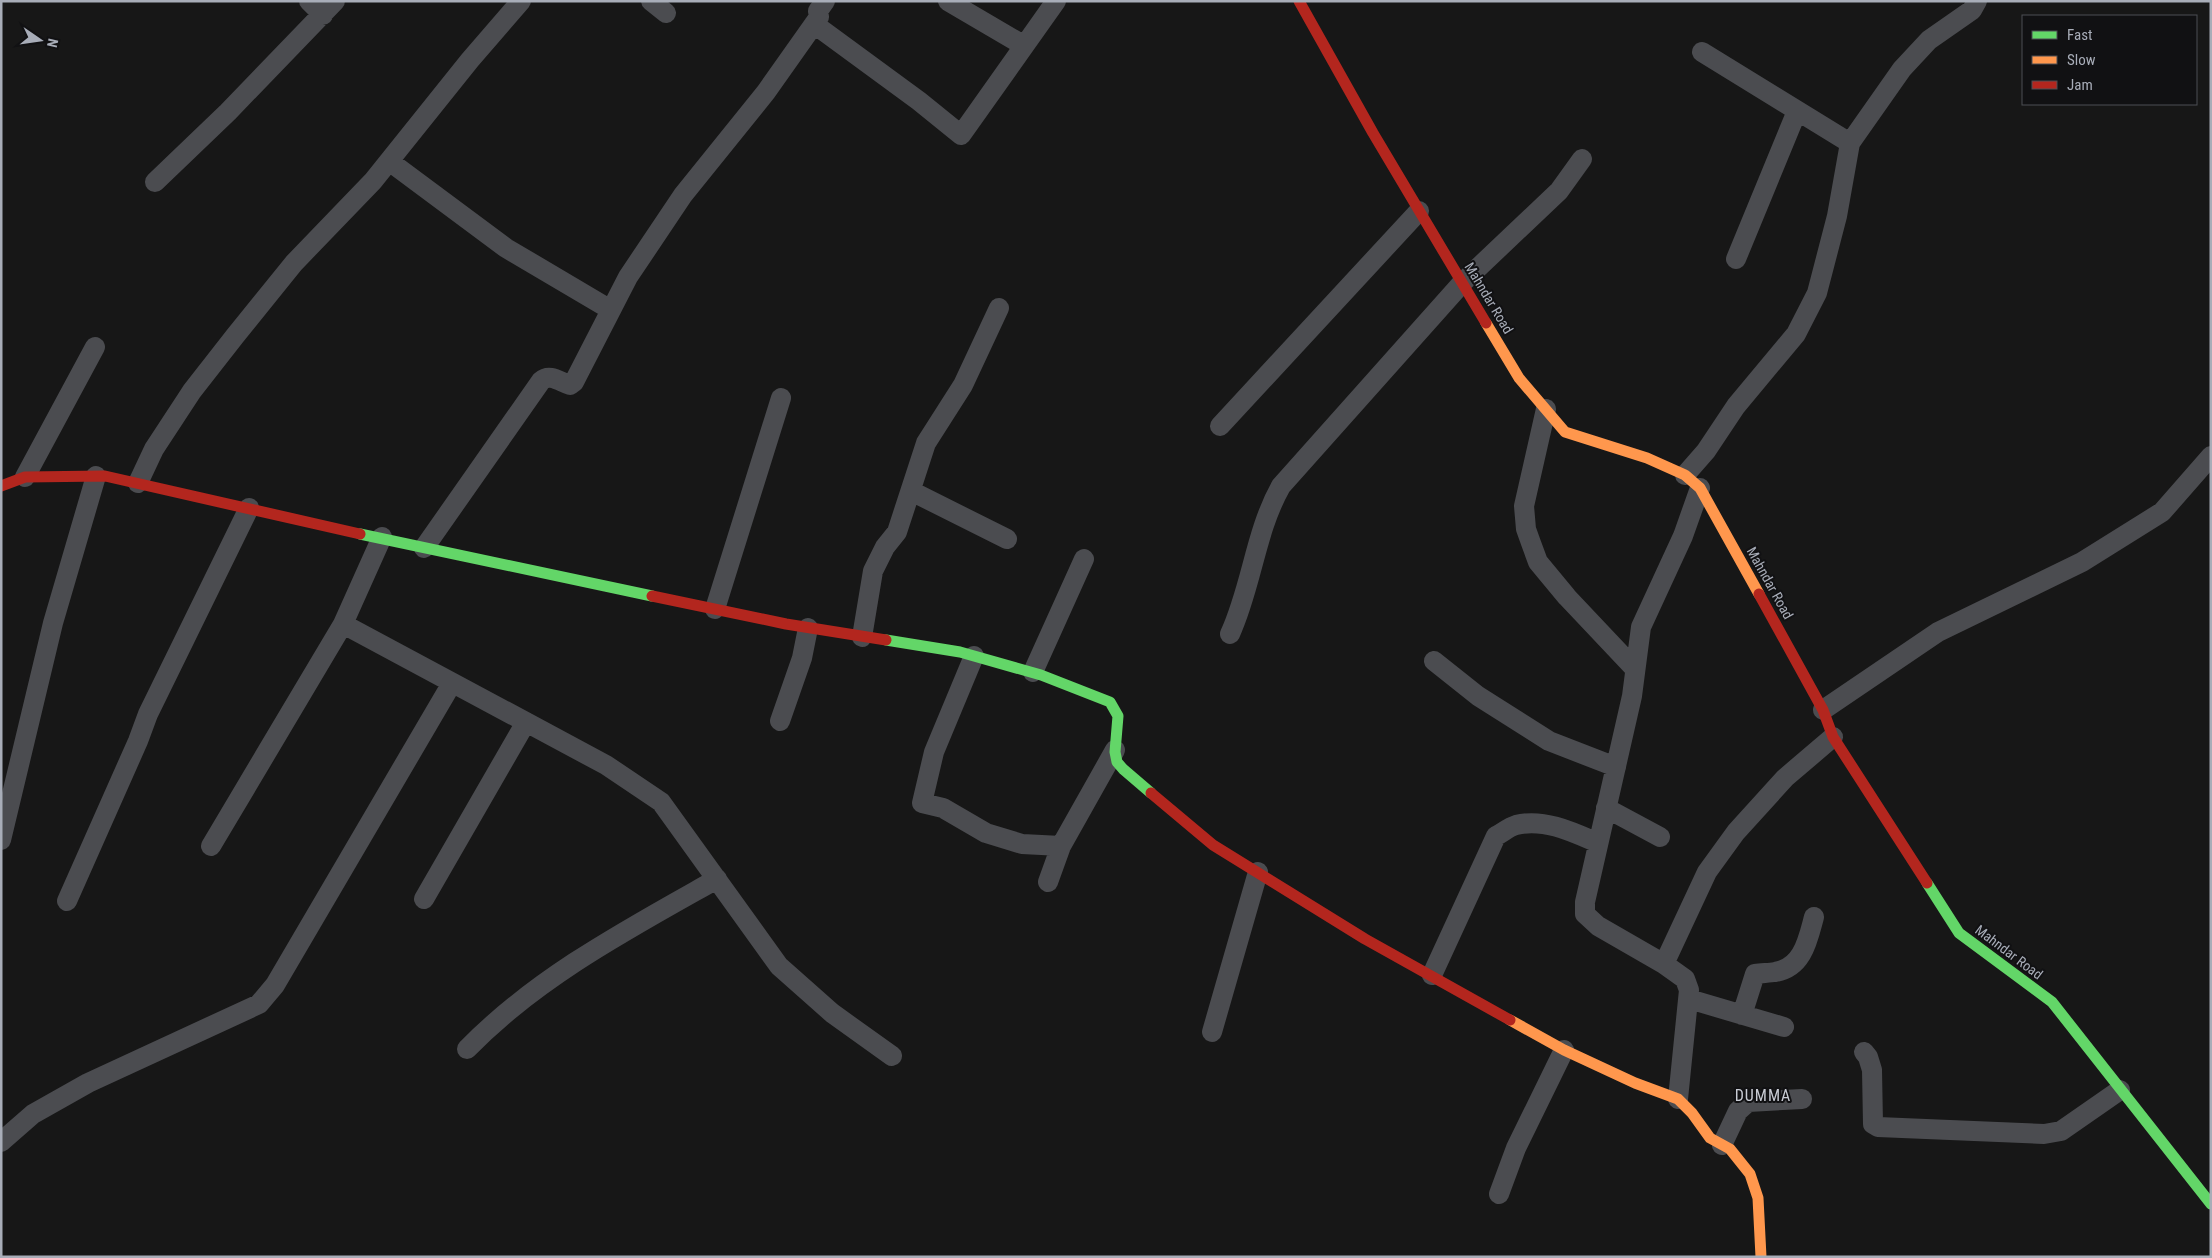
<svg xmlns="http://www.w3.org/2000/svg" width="2212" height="1258" font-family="'Roboto Condensed',sans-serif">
<rect width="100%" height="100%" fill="#171717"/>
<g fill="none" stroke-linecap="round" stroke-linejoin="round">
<path stroke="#4b4c50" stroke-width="20" d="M 309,1 L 323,15
M 651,1 L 666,13
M 948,1 L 1023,45
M 814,24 L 919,101 L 961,135 L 1056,1
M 1702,52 L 1850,143
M 389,161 L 506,248 L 611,310
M 155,182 L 228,112 L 335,1
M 1736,259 L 1797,111
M 1546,409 L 1524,506 L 1526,529 L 1531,543 L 1538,562 L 1567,597 L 1635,669
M 1220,426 L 1419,211
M 1685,475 L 1706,451 L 1736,406 L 1796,334 L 1817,293 L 1837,216 L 1850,143 L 1902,69 L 1929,40 L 1972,10 L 1977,1
M 25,477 L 95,347
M 138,483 L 154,449 L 192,391 L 235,336 L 294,263 L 373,181 L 470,60 L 521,1
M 911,491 L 1007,539
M 424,548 L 541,381 C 550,373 560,382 570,385 L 574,382 L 628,277 L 683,195 L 766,92 L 819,17 L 818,11 L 825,1
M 715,609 L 781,398
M 343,624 L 606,765 L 661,802 L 779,966 L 832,1013 L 892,1056
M 1230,634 C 1252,586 1255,532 1281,486 L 1462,283 L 1559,191 L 1582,159
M 862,637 L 873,571 L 885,547 L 897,532 L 926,443 L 963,385 L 999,308
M 974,656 L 934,752 L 922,803 L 943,808 L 986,833 L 1022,844 L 1061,846
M 1434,661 L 1478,696 L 1549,741 L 1616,767
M 1033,672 L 1084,559
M 1823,710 L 1938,632 L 2082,562 L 2162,512 L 2211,456
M 780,721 L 802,658 L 808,628
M 1606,808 L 1660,837
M 1,840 L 53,623 L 96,476
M 211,846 L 343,624 L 382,537
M 1048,882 L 1061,846 L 1115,750
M 424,899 L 526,722
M 67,901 L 138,741 L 148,714 L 249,508
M 1664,964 L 1707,872 L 1736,832 L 1785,778 L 1833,737
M 1432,975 L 1496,836 C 1502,833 1509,827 1516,825 C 1544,818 1573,832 1598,843
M 1689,999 L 1784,1027
M 1742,1015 L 1755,974 C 1762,973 1769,973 1775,972 C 1803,968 1808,939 1814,917
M 1212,1032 L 1258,872
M 467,1049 C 537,977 630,928 717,879
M 1864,1052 L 1868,1057 L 1872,1070 L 1873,1124 L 1878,1127 L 2044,1134 L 2061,1131 L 2120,1090
M 1678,1099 L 1689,990 L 1685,979 L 1664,964 L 1598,926 L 1585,914 L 1585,902 L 1632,696 L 1641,627 L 1683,536 L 1700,488
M 1,1142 L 33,1114 L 88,1083 L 259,1004 L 275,985 L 452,683
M 1722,1145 L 1738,1111 L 1748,1102 L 1802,1099
M 1499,1194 L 1516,1148 L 1564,1050"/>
<path stroke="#63d668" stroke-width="11" d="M 360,534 L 652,596
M 886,640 L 960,652 L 1041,675 L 1110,702 L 1118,716 L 1115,752 L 1117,762 L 1123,769 L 1151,793
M 1927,883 L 1959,933 L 2052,1002 L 2211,1204"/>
<path stroke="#ff974d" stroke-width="11" d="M 1486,323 L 1519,378 L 1565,432 L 1647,458 L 1685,475 L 1700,488 L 1759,594
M 1510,1020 L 1564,1050 L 1635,1083 L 1678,1099 L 1692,1113 L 1710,1138 L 1730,1149 L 1750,1174 L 1758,1198 L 1761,1257"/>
<path stroke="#b3261e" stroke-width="11" d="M 1299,1 L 1373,133 L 1486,323
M 1,486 L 25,477 L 105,476 L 360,534
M 1759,594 L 1823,710 L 1833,737 L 1927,883
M 652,596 L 786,624 L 886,640
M 1151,793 L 1213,845 L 1365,939 L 1510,1020"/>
</g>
<g text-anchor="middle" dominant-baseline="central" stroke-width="4" stroke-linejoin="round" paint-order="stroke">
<g font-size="14" fill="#a8adb8" stroke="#111113">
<text transform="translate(1489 298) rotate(59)">Mahndar Road</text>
<text transform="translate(1770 583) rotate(61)">Mahndar Road</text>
<text transform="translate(2009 952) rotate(37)">Mahndar Road</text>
</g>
<g font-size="16" letter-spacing="1" fill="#c9ccd4" stroke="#111113">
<text x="1763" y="1095">DUMMA</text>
</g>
</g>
<rect width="2212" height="1258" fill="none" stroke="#a8adb8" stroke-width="5"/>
<rect x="2022" y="15" width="175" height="90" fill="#111113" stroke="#4d4f55"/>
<rect x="2032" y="31" width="25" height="8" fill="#63d668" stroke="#4d4f55"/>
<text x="2067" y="40" font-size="15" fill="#a8adb8">Fast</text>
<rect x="2032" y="56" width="25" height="8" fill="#ff974d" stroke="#4d4f55"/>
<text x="2067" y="65" font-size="15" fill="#a8adb8">Slow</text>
<rect x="2032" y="81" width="25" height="8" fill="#b3261e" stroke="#4d4f55"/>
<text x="2067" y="90" font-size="15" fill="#a8adb8">Jam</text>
<g transform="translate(40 40) rotate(103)" stroke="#111113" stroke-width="4" paint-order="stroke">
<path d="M0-4L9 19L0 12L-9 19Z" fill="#a8adb8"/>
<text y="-8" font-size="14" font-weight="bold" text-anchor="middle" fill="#a8adb8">N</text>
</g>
</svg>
